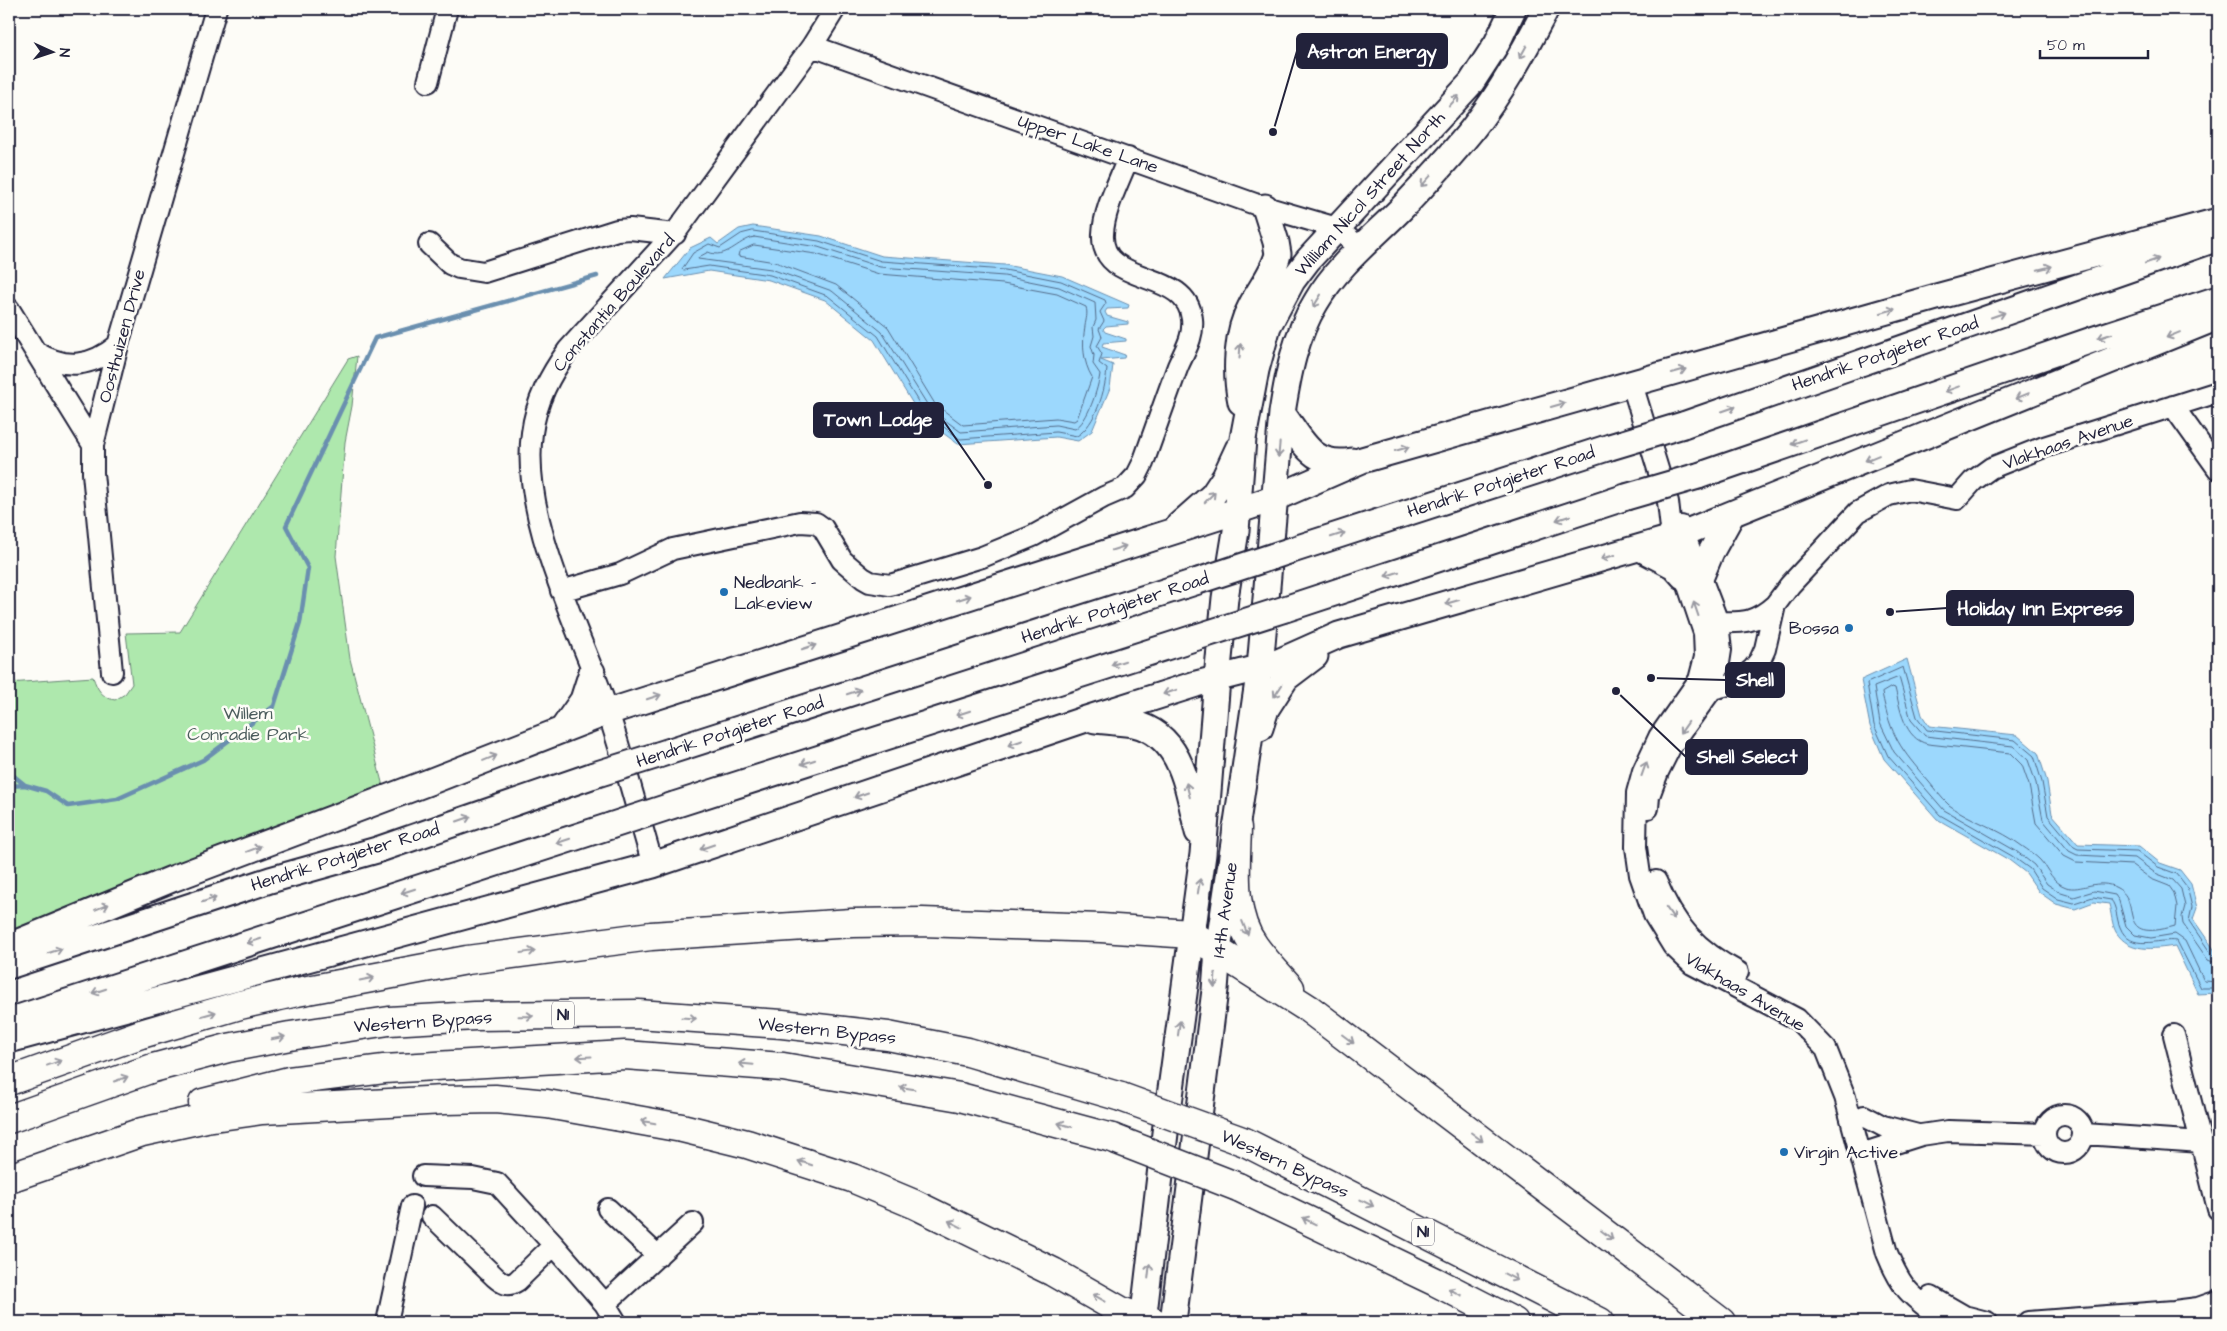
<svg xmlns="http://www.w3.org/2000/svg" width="2227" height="1331" font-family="'Architects Daughter',sans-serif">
<rect width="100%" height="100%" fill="#fdfcf7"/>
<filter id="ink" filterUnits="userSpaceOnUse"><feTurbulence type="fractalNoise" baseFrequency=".02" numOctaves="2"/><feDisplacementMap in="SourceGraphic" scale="10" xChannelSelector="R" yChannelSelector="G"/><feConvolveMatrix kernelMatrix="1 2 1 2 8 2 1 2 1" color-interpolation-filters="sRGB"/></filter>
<g filter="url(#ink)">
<path fill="#aee8ad" stroke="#688574" d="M 357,356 L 352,406 L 345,442 L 336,556 L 350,659 L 385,794 L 9,944 L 9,683 L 93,677 C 97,689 102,698 115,700 L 125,694 L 132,684 L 126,633 L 180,632 L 348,359 Z"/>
<path fill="#9cd8fd" stroke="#6b8faf" d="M 753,226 L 821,236 L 882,256 L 1005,265 L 1062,276 L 1129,305 L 1128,308 L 1107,309 L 1105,312 L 1107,316 L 1128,322 L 1128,324 L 1106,326 L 1103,329 L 1105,332 L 1126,339 L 1126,341 L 1103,343 L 1102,347 L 1125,355 L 1124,358 L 1101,360 L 1113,365 L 1110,388 L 1092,431 L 1078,441 L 1056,437 L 958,444 L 921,417 L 874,340 L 825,300 L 769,280 L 709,271 L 665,279 L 690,248 L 711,238 L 718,244 L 739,229 Z
M 1907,659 L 1922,715 L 1929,726 L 2017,735 L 2038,753 L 2047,781 L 2052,814 L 2078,844 L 2139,846 L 2160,863 L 2180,870 L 2191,884 L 2197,908 L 2193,919 L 2218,955 L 2218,993 L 2198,994 L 2175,946 C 2154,949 2129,953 2116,932 C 2112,925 2111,912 2109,904 L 2094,902 L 2075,909 L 2056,904 L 2039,892 L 2026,873 L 2009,860 L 1937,819 L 1884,759 L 1870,726 L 1861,680 Z"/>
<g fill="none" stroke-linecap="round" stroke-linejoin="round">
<path stroke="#536b89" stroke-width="1" d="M 753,231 L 819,241 L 881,261 L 1005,270 L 1061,281 L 1105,300 L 1106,303 L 1100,312 L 1104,321 L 1099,329 L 1102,337 L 1097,346 L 1102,354 L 1099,363 L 1107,369 C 1105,391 1096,424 1077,436 L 1056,432 L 960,439 L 925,413 L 878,336 L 828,296 L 770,275 L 709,266 L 684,270 L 682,269 L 693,253 L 709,244 L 720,248 L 741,234 Z
M 754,237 L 818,247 L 880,267 L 1004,276 L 1059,287 L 1095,303 L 1096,320 L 1093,327 L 1094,336 L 1091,346 L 1094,355 L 1093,364 L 1100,374 C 1098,389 1088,421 1075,429 L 1056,425 L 961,432 L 930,409 L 882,332 L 832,291 L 771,269 L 698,259 L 699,257 L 708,252 C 726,260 737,241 754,237 Z
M 754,245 L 816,254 L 879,274 L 1003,284 L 1057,294 L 1086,307 C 1088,314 1086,319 1085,326 C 1082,344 1083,362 1092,377 L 1077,419 L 1074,421 L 1056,418 L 963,425 L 935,404 L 888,327 L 836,285 L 775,262 L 738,256 L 739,252 Z
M 1892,687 L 1895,688 C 1900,708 1904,739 1928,744 L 2010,753 L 2022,765 L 2029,785 L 2036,823 L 2064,856 L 2076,862 L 2132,865 L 2151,879 L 2169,886 L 2174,893 L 2177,906 L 2175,926 C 2113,944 2144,902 2117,888 C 2098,877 2081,892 2066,887 C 2052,882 2049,870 2040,860 C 2035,855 2028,850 2022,846 C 2000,829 1971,821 1949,805 C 1942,799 1935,789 1929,782 C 1900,748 1891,737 1882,693 Z
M 2218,957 L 2212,955 L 2189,921 L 2192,907 L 2187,887 L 2177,874 L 2158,867 L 2137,851 L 2078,849 L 2074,847 L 2048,816 L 2042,782 L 2034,756 L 2015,740 L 1927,730 L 1917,717 L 1903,667 L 1867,683 L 1874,725 L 1888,756 L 1940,815 L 2012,856 L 2030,869 L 2042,888 L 2058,899 L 2074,903 L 2093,897 L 2111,900 C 2117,907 2116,918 2120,927 C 2130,953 2158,938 2177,941 L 2201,988 L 2218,988
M 2218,964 L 2208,960 L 2183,924 L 2182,917 L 2185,906 L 2181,889 L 2173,880 L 2155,873 L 2135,858 L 2077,855 L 2069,851 L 2043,820 L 2036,783 L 2028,760 L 2013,746 L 1925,736 L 1911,720 L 1899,677 L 1874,687 L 1880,723 L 1894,752 L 1944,810 L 2016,851 L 2034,865 L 2047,884 L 2061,893 L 2074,897 L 2094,891 L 2115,895 L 2119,901 L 2126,926 L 2135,935 L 2151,938 L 2175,934 L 2185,941 L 2204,981 L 2218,982"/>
<path stroke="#6b8faf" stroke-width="4.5" d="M 9,772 L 25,785 L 46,791 L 68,806 L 117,799 L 203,760 L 274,706 L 300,623 L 308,568 L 286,526 L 375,338 L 597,276
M 9,786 L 25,785"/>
<defs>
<path id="minor" d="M 812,46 L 1255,204 L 1337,228 L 1360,248
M 428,82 L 447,9
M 429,244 L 450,264 L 459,268 L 484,272 L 617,230 L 630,229 L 675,234
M 9,309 L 93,445
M 36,352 C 66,370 91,367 118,345
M 1632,384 L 1668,502 L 1672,538 L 1704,633 L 1705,657 L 1699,680 L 1659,737 L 1643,771 L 1637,793 L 1636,847 L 1640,875 L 1654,915 L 1673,946 L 1692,964 L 1797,1019 L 1826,1049 L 1845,1097 L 1887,1253 C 1903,1293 1913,1297 1946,1322
M 2173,406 L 2218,469
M 561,591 L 620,574 L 673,549 L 800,522 L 816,523 L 823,528 L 842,560 L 863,578 L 870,582 L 890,585 L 982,557 L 1033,536 L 1104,497 L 1125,488 L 1137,475 L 1143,463 C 1155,430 1166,398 1178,366 C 1185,350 1194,337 1192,319 C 1187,267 1100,288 1103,234 C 1104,209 1119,182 1128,158
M 1718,622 C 1743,623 1755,623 1775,605
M 112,672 L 93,473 L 93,445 L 118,345 L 216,9
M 1712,689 L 1736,683 L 1753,669 L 1760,660 L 1765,649 L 1775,605 L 1790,585 L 1858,512 L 1889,495 L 1910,490 L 1957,499 L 1973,481 L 1991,468 L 2044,447 L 2218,392
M 1648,808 L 1649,796 L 1658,772 L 1671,746 L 1712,689 L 1719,663 L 1721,650 L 1718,622 L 1681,526
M 653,865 C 638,814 625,763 608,712 C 581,631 520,519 532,433 C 536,401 550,375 568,350 L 678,229 L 812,46 L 835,9
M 1656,881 C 1674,925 1696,950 1738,972
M 2174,1035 L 2218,1209
M2045 1134a19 19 0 1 1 38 0a19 19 0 1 1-38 0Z
M 1864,1116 L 1883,1126 L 1918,1135
M 2084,1134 L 2202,1142
M 1861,1154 L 1921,1135 L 1948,1131 L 2045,1134
M 423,1176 L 473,1178 L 497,1183 L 554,1245 L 605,1304 L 616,1322
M 608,1209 L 658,1256
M 432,1216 L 495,1277 C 503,1284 508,1287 517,1281 L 554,1245
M 1931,1297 L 1964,1316 L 1987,1322
M 605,1304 L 693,1223
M 387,1322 L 412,1206
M 2028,1322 L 2174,1311 L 2198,1308 L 2218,1301
M 2216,1322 L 2215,1310 L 2218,1300"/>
<path id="major" d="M 1241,402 C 1235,373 1236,333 1251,306 C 1259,290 1274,272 1278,254 L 1276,242 L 1265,207
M 1282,413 C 1303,441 1312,468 1352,461
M 1683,425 L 2218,238
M 1698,476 L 2095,339 L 2218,299
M 1179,525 L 1213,495 L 1225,477 L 1238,449
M 1640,548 L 1674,566 L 1683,576
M 1292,550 L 1610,447
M 1701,576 L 1711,552 L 1732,514
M 1285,609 L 1626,497
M 1095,720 C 1108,722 1121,722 1134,724 C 1183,735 1188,791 1198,832
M 1260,728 L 1266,709 L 1286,678 L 1315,656
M 562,730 L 583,700 L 592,672
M 658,755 L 1198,581
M 674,805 L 1197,637
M 9,946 L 172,879 L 429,782 L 608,712 L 1237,511 L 1275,498 L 1362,460 L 1940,296 L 2218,221
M 9,966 L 270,880 L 377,850 L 594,775
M 9,1021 L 610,826
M 9,1040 L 653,865 L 1086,719 L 1196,684 L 1274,664 L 1339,635 L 1672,538 L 2218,317
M 1143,1322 L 1165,1133 L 1203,854 L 1217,679 L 1225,598 L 1236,531 L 1243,439 L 1256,370 L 1268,326 L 1292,281 L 1308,260 L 1471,83 L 1497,43 L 1513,9
M 1173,1322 L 1215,990 L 1218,950 L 1260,668 L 1282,413 C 1288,375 1295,336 1316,302 C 1337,266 1371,239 1400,210 C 1424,185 1449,158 1471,131 C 1501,93 1524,51 1546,9"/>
<path id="highway" d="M 1237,828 C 1236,866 1230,914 1255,947 C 1265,961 1278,974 1290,988
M 9,1081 L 141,1034 L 240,1005 L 297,992 L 467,960 L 651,936 L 852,923 L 922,922 L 1101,928 L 1191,934 L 1309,1009 L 1721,1322
M 203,1103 L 289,1081 L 384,1069 L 625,1055 L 783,1067 L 960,1097 L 1112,1138
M 9,1119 L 153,1068 L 228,1048 L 290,1036 L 389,1021 L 475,1016 L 638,1014 L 782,1024 L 888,1036 L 968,1052 L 1121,1097
M 1245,1142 L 1600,1322
M 9,1178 L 142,1132 L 206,1118 L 262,1110 L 444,1100 L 495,1099 L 547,1104 L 682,1128 L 747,1144 L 852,1178 L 914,1204 L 1053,1272 L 1121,1311 L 1154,1322
M 1238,1187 L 1436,1282 L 1514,1322"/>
</defs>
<use href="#minor" stroke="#22223b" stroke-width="24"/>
<use href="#major" stroke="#22223b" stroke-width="29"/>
<use href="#highway" stroke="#22223b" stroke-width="31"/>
<use href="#minor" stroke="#fdfcf7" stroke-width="20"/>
<use href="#major" stroke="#fdfcf7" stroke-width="25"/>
<use href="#highway" stroke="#fdfcf7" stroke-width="28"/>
<defs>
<path id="major-bridge" d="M 1610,447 L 1683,425
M 1626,497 L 1698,476
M 1198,581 L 1292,550
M 1197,637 L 1285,609
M 594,775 L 658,755
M 610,826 L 674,805"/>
<path id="highway-bridge" d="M 1121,1097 L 1245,1142
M 1112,1138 L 1238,1187"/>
</defs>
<use href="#major-bridge" stroke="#22223b" stroke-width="29" stroke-linecap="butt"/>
<use href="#highway-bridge" stroke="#22223b" stroke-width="31" stroke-linecap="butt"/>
<use href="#major-bridge" stroke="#fdfcf7" stroke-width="25"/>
<use href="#highway-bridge" stroke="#fdfcf7" stroke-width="28"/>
</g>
<defs><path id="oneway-shaft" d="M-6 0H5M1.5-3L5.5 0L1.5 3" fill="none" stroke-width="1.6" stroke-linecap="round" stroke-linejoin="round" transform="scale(1.25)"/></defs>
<g stroke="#9a9aa2">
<use href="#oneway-shaft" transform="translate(1523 52) rotate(119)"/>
<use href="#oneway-shaft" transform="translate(1454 101) rotate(-47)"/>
<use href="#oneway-shaft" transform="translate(1426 181) rotate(132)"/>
<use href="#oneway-shaft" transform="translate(2152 261) rotate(-19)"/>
<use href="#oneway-shaft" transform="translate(2045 268) rotate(-14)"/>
<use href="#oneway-shaft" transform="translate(1317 301) rotate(122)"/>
<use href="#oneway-shaft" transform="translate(1888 311) rotate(-16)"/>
<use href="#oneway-shaft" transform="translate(1998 315) rotate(-19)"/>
<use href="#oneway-shaft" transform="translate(2173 335) rotate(158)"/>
<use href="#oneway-shaft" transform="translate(2105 336) rotate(162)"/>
<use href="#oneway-shaft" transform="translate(1240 351) rotate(-86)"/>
<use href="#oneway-shaft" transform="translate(1679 371) rotate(-16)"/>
<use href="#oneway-shaft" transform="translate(1952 389) rotate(160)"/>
<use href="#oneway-shaft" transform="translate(2022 396) rotate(158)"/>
<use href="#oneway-shaft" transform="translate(1558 405) rotate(-16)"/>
<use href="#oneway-shaft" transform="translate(1729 409) rotate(-19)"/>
<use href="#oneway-shaft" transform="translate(1798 442) rotate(161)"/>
<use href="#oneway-shaft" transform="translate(1402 449) rotate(-16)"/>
<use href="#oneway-shaft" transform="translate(1279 450) rotate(95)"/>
<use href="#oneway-shaft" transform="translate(1872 458) rotate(158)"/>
<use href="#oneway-shaft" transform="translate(1210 497) rotate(-46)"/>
<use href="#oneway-shaft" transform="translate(1563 518) rotate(162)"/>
<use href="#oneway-shaft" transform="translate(1338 535) rotate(-18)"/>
<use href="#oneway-shaft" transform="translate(1119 548) rotate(-18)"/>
<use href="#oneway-shaft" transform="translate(1608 557) rotate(164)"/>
<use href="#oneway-shaft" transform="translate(1392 574) rotate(162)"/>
<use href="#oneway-shaft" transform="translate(964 598) rotate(-18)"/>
<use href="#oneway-shaft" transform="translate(1452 602) rotate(164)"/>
<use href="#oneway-shaft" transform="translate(1696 609) rotate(-109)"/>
<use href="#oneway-shaft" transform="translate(809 647) rotate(-18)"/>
<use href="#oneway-shaft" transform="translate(1118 663) rotate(162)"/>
<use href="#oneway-shaft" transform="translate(1278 691) rotate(123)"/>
<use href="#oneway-shaft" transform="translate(854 692) rotate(-18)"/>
<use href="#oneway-shaft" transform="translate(1170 692) rotate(162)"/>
<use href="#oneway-shaft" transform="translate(654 697) rotate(-18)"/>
<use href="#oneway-shaft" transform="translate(963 713) rotate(162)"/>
<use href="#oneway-shaft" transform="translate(1684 728) rotate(125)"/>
<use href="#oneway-shaft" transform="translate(1015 743) rotate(161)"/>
<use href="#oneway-shaft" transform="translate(490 758) rotate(-22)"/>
<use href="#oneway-shaft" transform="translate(808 762) rotate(162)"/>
<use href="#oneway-shaft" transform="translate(1644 769) rotate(-70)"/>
<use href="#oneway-shaft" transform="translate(1188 790) rotate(-104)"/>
<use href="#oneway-shaft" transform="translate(861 795) rotate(161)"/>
<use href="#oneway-shaft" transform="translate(464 819) rotate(-19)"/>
<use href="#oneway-shaft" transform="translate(563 841) rotate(162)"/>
<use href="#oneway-shaft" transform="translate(707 847) rotate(161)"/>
<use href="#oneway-shaft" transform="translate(254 849) rotate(-21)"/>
<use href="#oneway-shaft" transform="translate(1199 886) rotate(-81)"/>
<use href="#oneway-shaft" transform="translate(408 891) rotate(162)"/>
<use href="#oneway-shaft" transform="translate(209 900) rotate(-18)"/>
<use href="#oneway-shaft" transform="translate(102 907) rotate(-22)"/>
<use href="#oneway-shaft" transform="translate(1670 913) rotate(55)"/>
<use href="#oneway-shaft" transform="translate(1245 928) rotate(68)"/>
<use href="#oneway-shaft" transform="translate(254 941) rotate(162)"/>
<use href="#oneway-shaft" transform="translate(55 951) rotate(-18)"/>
<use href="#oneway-shaft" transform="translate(528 952) rotate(-8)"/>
<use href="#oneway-shaft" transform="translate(367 979) rotate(-11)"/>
<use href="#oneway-shaft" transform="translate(1215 980) rotate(94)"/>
<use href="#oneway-shaft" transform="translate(99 991) rotate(162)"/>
<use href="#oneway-shaft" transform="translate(209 1014) rotate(-16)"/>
<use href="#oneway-shaft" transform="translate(526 1016) rotate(-1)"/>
<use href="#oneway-shaft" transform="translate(689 1018) rotate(4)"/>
<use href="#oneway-shaft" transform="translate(1179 1028) rotate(-82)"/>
<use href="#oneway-shaft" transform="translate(278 1038) rotate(-11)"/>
<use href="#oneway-shaft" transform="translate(1348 1039) rotate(37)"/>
<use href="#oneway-shaft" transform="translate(584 1057) rotate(177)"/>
<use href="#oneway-shaft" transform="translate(54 1063) rotate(-20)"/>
<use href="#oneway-shaft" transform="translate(746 1064) rotate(-175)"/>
<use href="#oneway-shaft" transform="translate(121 1079) rotate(-19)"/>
<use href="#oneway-shaft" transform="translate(907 1088) rotate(-170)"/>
<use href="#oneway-shaft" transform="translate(648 1122) rotate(-170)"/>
<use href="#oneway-shaft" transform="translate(1065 1125) rotate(-165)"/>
<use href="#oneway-shaft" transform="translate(1477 1137) rotate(37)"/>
<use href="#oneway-shaft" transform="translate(805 1163) rotate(-162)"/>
<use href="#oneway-shaft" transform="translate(1367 1203) rotate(27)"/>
<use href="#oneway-shaft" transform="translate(1309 1221) rotate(-154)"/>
<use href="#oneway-shaft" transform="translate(955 1224) rotate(-154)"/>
<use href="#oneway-shaft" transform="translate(1607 1235) rotate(37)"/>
<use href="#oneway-shaft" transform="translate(1149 1271) rotate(-84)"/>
<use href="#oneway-shaft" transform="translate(1511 1277) rotate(27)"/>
<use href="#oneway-shaft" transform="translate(1455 1292) rotate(-152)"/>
<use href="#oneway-shaft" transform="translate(1099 1298) rotate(-151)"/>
</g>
</g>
<g fill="#1f6fb2" stroke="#fdfcf7" stroke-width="2">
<circle cx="724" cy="592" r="5"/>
<circle cx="1849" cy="628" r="5"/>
<circle cx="1784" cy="1152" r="5"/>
</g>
<g text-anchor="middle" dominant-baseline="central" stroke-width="5" stroke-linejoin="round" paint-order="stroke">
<g fill="#fdfcf7" stroke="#646373" stroke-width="1">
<rect x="552" y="1001.5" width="22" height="27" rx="4"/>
<rect x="1412" y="1218.5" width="22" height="27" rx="4"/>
</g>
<g font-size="16" font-weight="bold" fill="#22223b">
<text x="563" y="1015">N1</text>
<text x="1423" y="1232">N1</text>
</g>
<g font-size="18" fill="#22223b" stroke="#fdfcf7">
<text transform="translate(1088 144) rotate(19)">Upper Lake Lane</text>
<text transform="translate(1370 194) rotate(-48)">William Nicol Street North</text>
<text transform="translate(614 303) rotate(-49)">Constantia Boulevard</text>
<text transform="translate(122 336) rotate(-75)">Oosthuizen Drive</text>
<text transform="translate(1885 354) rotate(-19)">Hendrik Potgieter Road</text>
<text transform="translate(2068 442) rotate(-19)">Vlakhaas Avenue</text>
<text transform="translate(1501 482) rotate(-18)">Hendrik Potgieter Road</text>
<text transform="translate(1115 608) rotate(-18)">Hendrik Potgieter Road</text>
<text transform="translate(730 732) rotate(-18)">Hendrik Potgieter Road</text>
<text transform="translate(345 857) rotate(-17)">Hendrik Potgieter Road</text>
<text transform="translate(1225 910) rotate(-82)">14th Avenue</text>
<text transform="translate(1745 992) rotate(31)">Vlakhaas Avenue</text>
<text transform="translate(423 1022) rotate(-4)">Western Bypass</text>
<text transform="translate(827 1031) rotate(6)">Western Bypass</text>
<text transform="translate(1285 1164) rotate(25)">Western Bypass</text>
</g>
<g font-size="18" fill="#22223b" stroke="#fdfcf7" text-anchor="start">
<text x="734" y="582">Nedbank -<tspan x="734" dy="21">Lakeview</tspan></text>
<text x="1839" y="628" text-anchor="end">Bossa</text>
<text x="1794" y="1152">Virgin Active</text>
</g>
<g font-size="18" fill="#4c5d5d" stroke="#fdfcf7">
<text x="248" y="713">Willem<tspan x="248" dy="21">Conradie Park</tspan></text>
</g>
</g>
<path fill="none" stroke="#22223b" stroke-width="2" d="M1273 132L1297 51M988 485L943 420M1890 612L1947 608M1651 678L1726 680M1616 691L1686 757"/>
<g fill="#22223b" stroke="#fdfcf7" stroke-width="2">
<circle cx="1273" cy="132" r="5"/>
<circle cx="988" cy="485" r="5"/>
<circle cx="1890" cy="612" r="5"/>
<circle cx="1651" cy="678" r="5"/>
<circle cx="1616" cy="691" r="5"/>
</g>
<g fill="#22223b" stroke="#22223b" stroke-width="2">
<rect x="1297" y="34" width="150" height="34" rx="5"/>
<rect x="814" y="403" width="129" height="34" rx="5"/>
<rect x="1947" y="591" width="186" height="34" rx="5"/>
<rect x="1726" y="663" width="58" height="34" rx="5"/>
<rect x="1686" y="740" width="121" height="34" rx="5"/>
</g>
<g font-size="19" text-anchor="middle" font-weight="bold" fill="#fff">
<text x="1372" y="58">Astron Energy</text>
<text x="878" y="426">Town Lodge</text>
<text x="2040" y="615">Holiday Inn Express</text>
<text x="1755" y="686">Shell</text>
<text x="1747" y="763">Shell Select</text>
</g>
<rect width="2227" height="1331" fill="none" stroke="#fdfcf7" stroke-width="30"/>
<rect x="15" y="15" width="2197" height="1301" fill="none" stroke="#22223b" stroke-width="2" filter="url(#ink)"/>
<g transform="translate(52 52) rotate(93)" stroke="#fdfcf7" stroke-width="4" paint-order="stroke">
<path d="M0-4L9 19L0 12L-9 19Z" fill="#22223b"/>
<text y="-8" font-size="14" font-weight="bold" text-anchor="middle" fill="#22223b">N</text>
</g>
<path d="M2040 50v8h108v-8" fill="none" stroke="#22223b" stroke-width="2.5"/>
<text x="2047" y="50" font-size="15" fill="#22223b" stroke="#fdfcf7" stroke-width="4" paint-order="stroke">50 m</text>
</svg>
